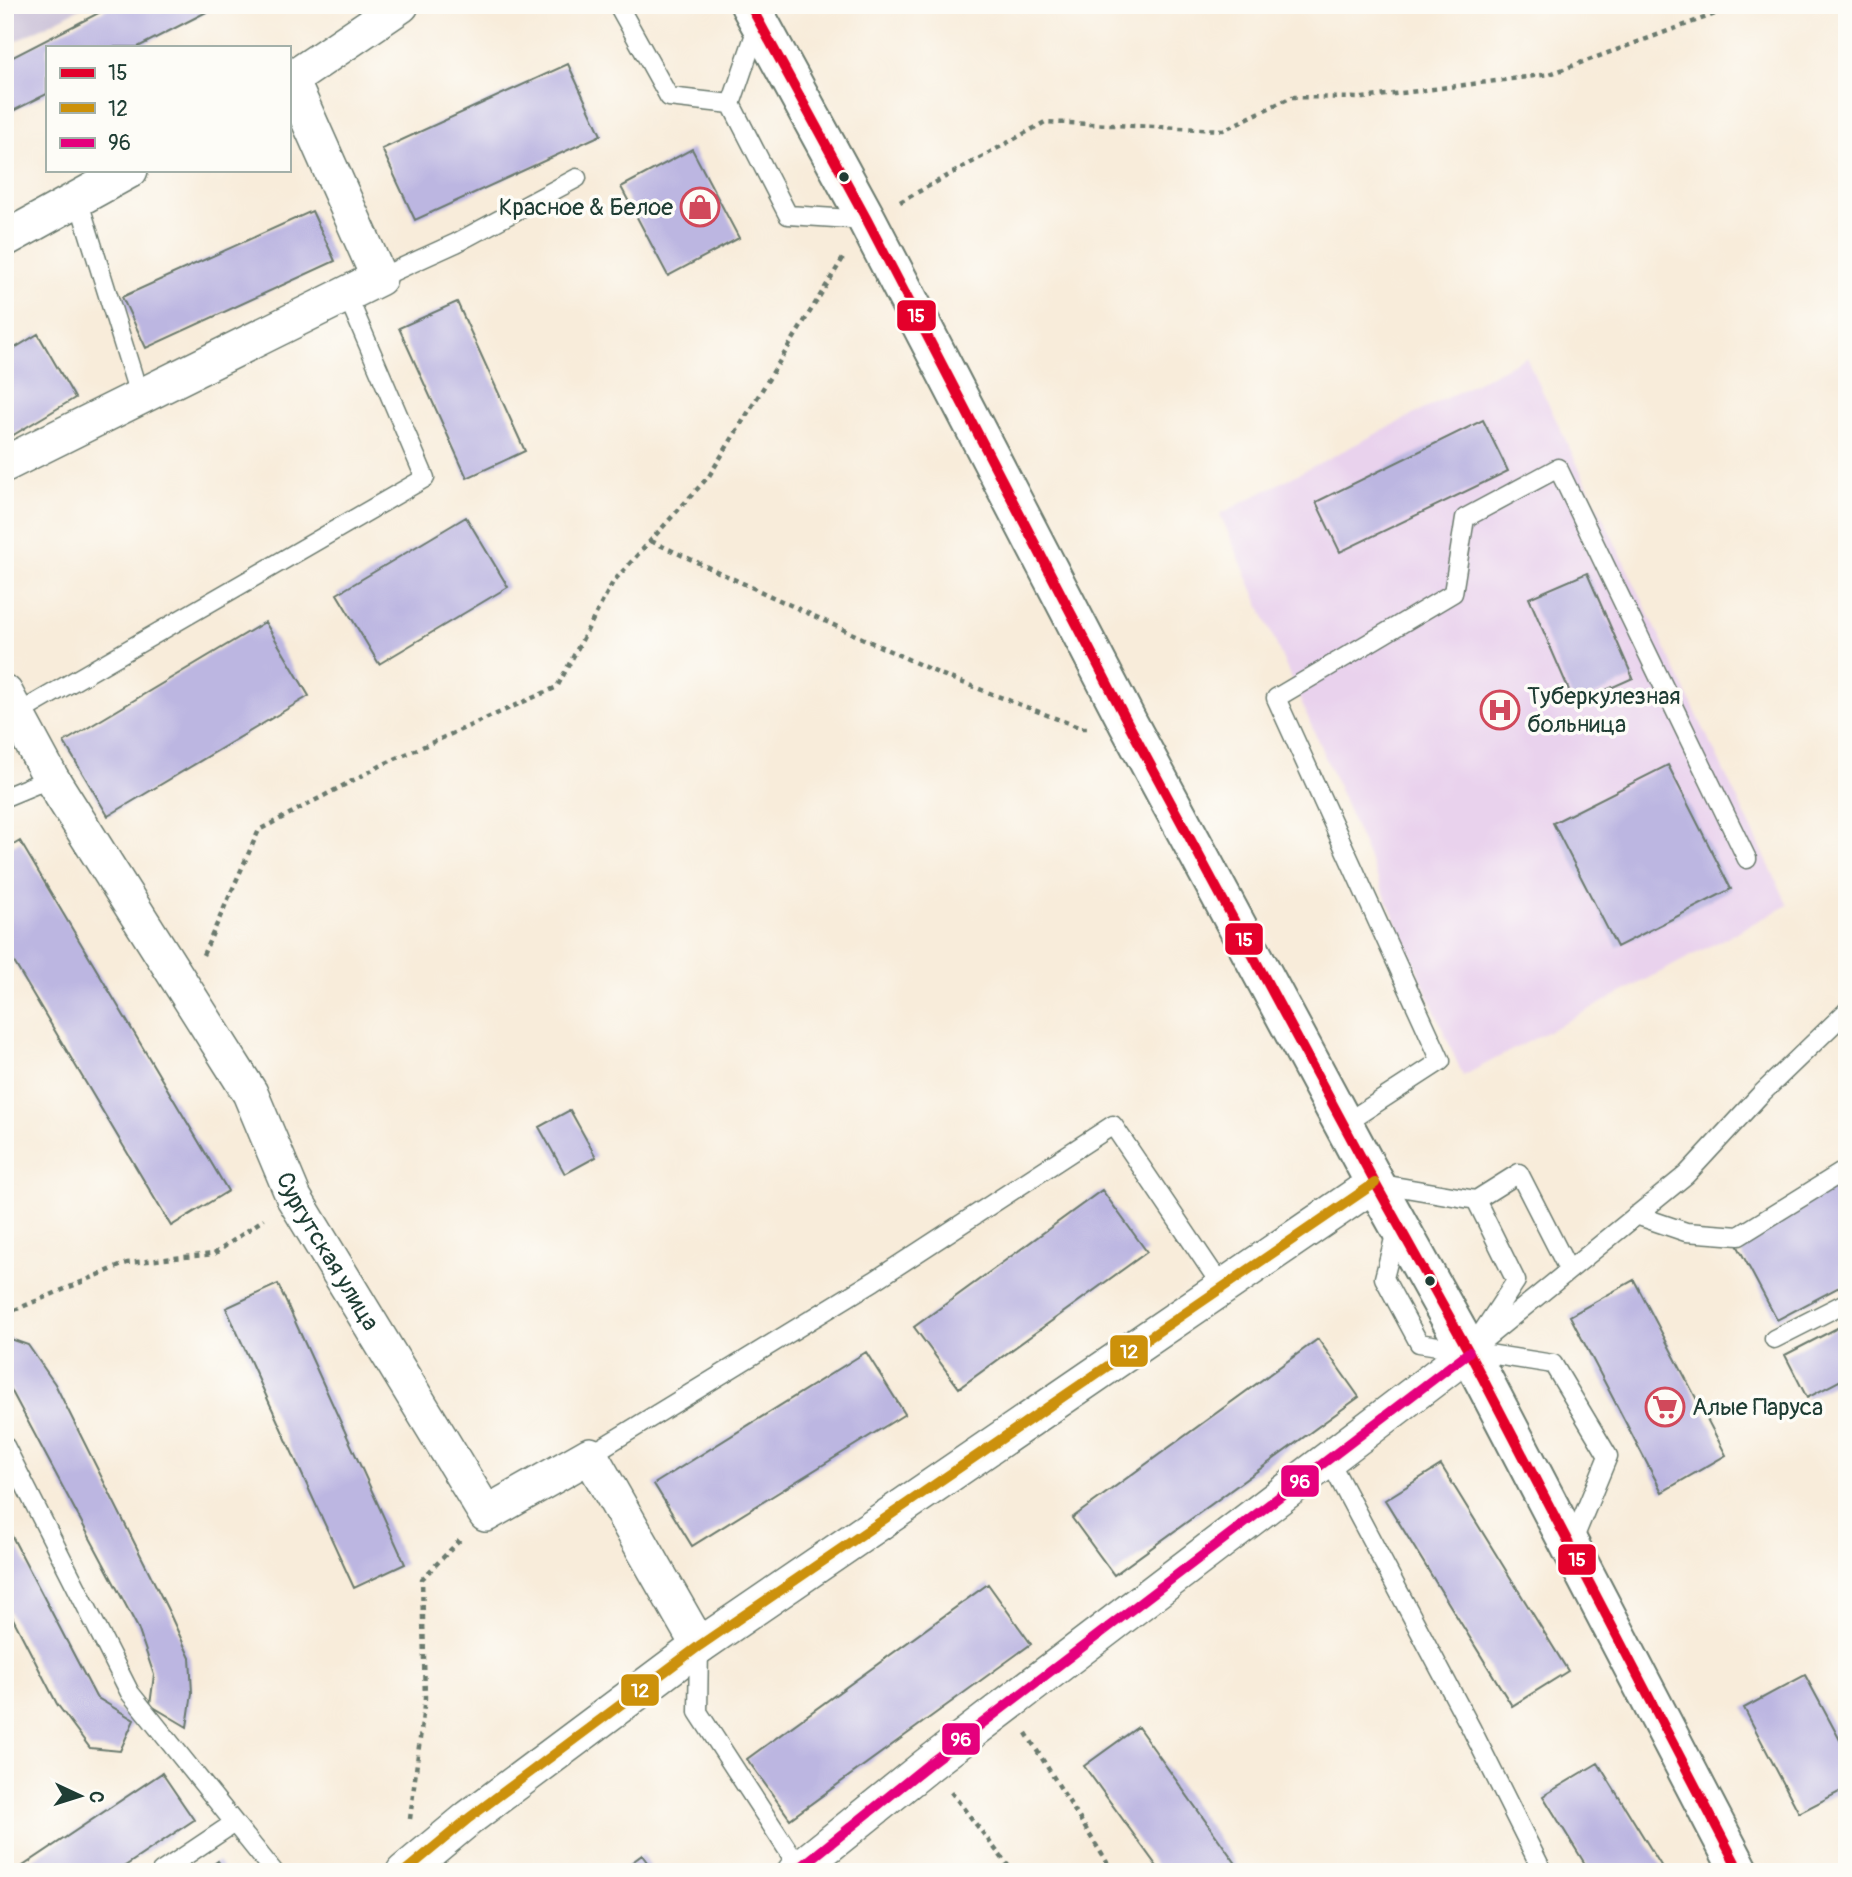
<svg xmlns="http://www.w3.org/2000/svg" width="1852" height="1877" font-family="Pangolin,sans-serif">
<rect width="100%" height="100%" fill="#fdfcf7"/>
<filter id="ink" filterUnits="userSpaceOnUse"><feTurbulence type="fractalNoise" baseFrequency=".0143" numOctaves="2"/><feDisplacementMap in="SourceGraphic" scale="14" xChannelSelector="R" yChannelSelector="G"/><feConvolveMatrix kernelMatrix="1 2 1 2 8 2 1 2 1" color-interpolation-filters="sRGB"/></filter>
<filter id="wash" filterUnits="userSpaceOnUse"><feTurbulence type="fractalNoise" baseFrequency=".00686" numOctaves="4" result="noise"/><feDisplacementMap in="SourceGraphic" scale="28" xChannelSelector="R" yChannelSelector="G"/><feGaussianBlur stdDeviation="1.57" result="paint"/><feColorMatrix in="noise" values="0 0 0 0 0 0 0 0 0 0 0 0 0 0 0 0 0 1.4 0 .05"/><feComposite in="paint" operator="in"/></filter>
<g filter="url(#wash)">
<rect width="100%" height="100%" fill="#f8ecda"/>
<path fill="#e9d2ed" d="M 1526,357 L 1788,905 L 1463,1076 L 1220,514 Z"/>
<path fill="#c9bfd7" d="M 5,5 L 86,5 L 5,47 Z"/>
<g id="blocks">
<path fill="#bcb6e1" d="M 114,5 L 220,5 L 138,47 L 47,47 L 47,94 L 5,115 L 5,61 Z
M 568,64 L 601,135 L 415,220 L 382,149 Z
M 692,149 L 739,238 L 668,276 L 621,187 Z
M 312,211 L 335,261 L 146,348 L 122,297 Z
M 457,302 L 525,451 L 467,478 L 399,328 Z
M 38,334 L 75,398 L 5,440 L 5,354 Z
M 1483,420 L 1508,471 L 1340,552 L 1316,502 Z
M 466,517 L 508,587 L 379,664 L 337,594 Z
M 1587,573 L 1633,678 L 1575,704 L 1529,598 Z
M 265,622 L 309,696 L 108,816 L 64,742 Z
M 1668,765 L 1731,889 L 1617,947 L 1553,823 Z
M 20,841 L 228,1191 L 171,1226 L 5,947 L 5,850 Z
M 570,1110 L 596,1157 L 565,1174 L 539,1127 Z
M 1847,1178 L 1847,1283 L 1777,1320 L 1734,1239 Z
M 1102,1190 L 1147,1252 L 959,1388 L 914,1327 Z
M 1634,1280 L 1726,1455 L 1662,1492 L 1570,1316 Z
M 278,1284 L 405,1564 L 354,1588 L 226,1308 Z
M 1847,1323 L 1847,1377 L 1807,1398 L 1785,1355 Z
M 5,1337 L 28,1345 L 55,1384 L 168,1610 L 190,1658 L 192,1693 L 187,1727 L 150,1705 L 154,1675 L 138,1628 L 10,1388 L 5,1385 Z
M 1318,1339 L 1359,1397 L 1114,1575 L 1072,1518 Z
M 866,1352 L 905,1414 L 692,1546 L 654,1484 Z
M 1441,1465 L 1568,1671 L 1512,1706 L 1385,1500 Z
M 5,1523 L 96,1697 L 134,1720 L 120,1751 L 90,1748 L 57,1704 L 5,1603 Z
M 988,1584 L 1031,1644 L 790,1819 L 747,1759 Z
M 1805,1675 L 1847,1753 L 1847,1788 L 1799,1813 L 1744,1708 Z
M 1138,1727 L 1242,1872 L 1161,1872 L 1084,1766 Z
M 1598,1763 L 1665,1872 L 1590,1872 L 1543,1796 Z
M 162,1773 L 194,1820 L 116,1872 L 14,1872 Z
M 642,1855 L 654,1872 L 619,1872 Z
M 218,1861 L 225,1872 L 203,1872 Z"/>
</g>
</g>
<g filter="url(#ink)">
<use href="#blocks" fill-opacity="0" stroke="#6b7a6e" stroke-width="2"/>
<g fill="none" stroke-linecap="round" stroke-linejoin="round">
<defs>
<path id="lane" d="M 618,5 L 669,97 L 731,104
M 758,25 L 731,104 L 788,215 L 867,220
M 78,199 L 140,398
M 379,278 L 456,243 L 577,178
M 17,714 L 425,478 L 347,295
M 5,797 L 51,778
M 1344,1124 L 1441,1061 L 1276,698 L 1453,593 L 1465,518 L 1558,468 L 1747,859
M 1376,1183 L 1476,1200 L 1516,1281 L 1481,1334
M 1476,1200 L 1519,1173 L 1568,1269
M 1636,1215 L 1686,1232 L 1739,1236 L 1847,1169
M 1396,1231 L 1384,1278 L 1419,1343 L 1553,1364 L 1608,1456 L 1572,1543
M 1774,1339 L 1847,1302
M 1469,1352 L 1686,1175 L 1760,1095 L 1847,1011
M 5,1446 L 130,1693 L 274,1872
M 590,1455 L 874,1281 L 1113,1125 L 1223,1288
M 1329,1460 L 1472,1730 L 1543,1872
M 699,1646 L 698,1712 L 802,1872
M 161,1872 L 234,1823"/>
<g id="street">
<path d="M 289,81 L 401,5"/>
<path d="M 5,239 L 130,170"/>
<path d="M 5,464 L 379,278 L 291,80"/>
<path id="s1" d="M 5,693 L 51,778 L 250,1093 L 294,1198 L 486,1514 L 590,1455 L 699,1646"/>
<path d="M 404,1872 L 469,1818 L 699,1646 L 1375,1183"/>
<path d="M 795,1872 L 929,1764 L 1469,1352"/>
</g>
<path id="secondary" d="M 750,5 L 867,220 L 1129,725 L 1375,1183 L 1469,1352 L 1740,1872"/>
</defs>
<use href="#lane" stroke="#6b7a6e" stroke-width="21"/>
<use href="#street" stroke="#6b7a6e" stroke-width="38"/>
<use href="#secondary" stroke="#6b7a6e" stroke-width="42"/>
<path stroke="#6b7a6e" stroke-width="4.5" stroke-dasharray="5 5" stroke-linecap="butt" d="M 900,202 L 1045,122 L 1223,130 L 1292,97 L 1363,98 L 1550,74 L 1726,10 L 1754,5
M 651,541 L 940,674 L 1081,728 L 1090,728
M 203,955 L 259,830 L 386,763 L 557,687 L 613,582 L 709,476 L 845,255
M 5,1314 L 127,1263 L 214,1254 L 264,1219
M 1026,1733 L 1113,1872
M 951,1792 L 1013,1872
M 410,1819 L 425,1698 L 422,1579 L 463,1537"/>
<use href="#lane" stroke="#fff" stroke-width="18"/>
<use href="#street" stroke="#fff" stroke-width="35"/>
<use href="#secondary" stroke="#fff" stroke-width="38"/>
<defs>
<path id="bus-1" d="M 750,5 L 867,220 L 1129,725 L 1375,1183 L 1469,1352 L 1740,1872"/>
<path id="bus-2" d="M 404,1872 L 469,1818 L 699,1646 L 1375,1183"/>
<path id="bus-3" d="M 795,1872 L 929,1764 L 1469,1352"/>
</defs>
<use href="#bus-1" stroke="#fdfcf7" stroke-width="16"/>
<use href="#bus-2" stroke="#fdfcf7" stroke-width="16"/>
<use href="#bus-3" stroke="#fdfcf7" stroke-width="16"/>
<use href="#bus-1" stroke="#e4002b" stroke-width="10"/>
<use href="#bus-2" stroke="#cc910a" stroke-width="10"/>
<use href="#bus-3" stroke="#e5007d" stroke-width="10"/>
</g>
</g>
<defs>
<symbol id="shop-ring" viewBox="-11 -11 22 22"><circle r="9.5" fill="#fdfcf7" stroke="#d1495b" stroke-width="1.5"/><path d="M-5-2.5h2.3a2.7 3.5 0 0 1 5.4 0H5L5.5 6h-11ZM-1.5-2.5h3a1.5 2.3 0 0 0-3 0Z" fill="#d1495b"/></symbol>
<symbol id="hospital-ring" viewBox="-11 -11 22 22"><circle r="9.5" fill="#fdfcf7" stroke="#d1495b" stroke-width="1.5"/><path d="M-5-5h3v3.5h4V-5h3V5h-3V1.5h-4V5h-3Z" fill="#d1495b"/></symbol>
<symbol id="supermarket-ring" viewBox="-11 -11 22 22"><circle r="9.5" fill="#fdfcf7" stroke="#d1495b" stroke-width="1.5"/><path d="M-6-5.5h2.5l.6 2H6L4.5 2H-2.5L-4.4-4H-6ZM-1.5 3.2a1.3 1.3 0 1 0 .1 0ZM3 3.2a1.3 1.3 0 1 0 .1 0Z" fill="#d1495b"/></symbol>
</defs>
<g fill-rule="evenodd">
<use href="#shop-ring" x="678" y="185" width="44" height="44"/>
<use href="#hospital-ring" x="1478" y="688" width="44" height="44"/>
<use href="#supermarket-ring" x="1643" y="1385" width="44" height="44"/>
</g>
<g fill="#1f3d34" stroke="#fdfcf7" stroke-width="2.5">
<circle cx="844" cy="177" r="6"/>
<circle cx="1430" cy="1281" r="6"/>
</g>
<g text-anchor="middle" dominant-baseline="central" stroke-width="7" stroke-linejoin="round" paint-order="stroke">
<g font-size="24" fill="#1f3d34" stroke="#fdfcf7" text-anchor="start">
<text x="673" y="207" text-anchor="end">Красное &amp; Белое</text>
<text x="1527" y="696">Туберкулезная<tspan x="1527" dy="28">больница</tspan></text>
<text x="1692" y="1407">Алые Паруса</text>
</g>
<g font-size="24" fill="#1f3d34" stroke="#fdfcf7">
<text stroke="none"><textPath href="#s1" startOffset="646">Сургутская улица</textPath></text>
</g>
</g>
<g stroke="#fdfcf7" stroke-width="2.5">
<rect x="896" y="299" width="41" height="33" rx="7" fill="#e4002b"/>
<rect x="1224" y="922" width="40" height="34" rx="7" fill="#e4002b"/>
<rect x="1109" y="1334" width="40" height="34" rx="7" fill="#cc910a"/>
<rect x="1280" y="1464" width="40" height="34" rx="7" fill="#e5007d"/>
<rect x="1557" y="1543" width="40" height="33" rx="7" fill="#e4002b"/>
<rect x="620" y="1673" width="40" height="34" rx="7" fill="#cc910a"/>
<rect x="941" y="1722" width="40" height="34" rx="7" fill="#e5007d"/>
</g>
<g font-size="19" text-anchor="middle" font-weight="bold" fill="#fff">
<text x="916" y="322">15</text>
<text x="1244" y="946">15</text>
<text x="1129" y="1358">12</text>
<text x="1300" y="1488">96</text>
<text x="1577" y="1566">15</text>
<text x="640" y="1697">12</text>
<text x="961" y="1746">96</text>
</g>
<rect width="1852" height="1877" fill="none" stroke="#fdfcf7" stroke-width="28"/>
<rect x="46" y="46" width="245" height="126" fill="#fdfcf7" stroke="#a4b0a9" stroke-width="2"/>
<rect x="60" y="68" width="35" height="10" fill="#e4002b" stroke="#a4b0a9" stroke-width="2"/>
<text x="108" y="80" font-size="21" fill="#1f3d34">15</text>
<rect x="60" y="103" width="35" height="10" fill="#cc910a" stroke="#a4b0a9" stroke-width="2"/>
<text x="108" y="116" font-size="21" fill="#1f3d34">12</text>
<rect x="60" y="138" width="35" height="10" fill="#e5007d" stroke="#a4b0a9" stroke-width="2"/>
<text x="108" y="150" font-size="21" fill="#1f3d34">96</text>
<g transform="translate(80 1796) rotate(94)" stroke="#fdfcf7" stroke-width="5" paint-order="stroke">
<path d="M0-5L12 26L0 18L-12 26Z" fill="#1f3d34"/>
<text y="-10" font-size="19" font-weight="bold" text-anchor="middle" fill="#1f3d34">С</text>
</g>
</svg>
